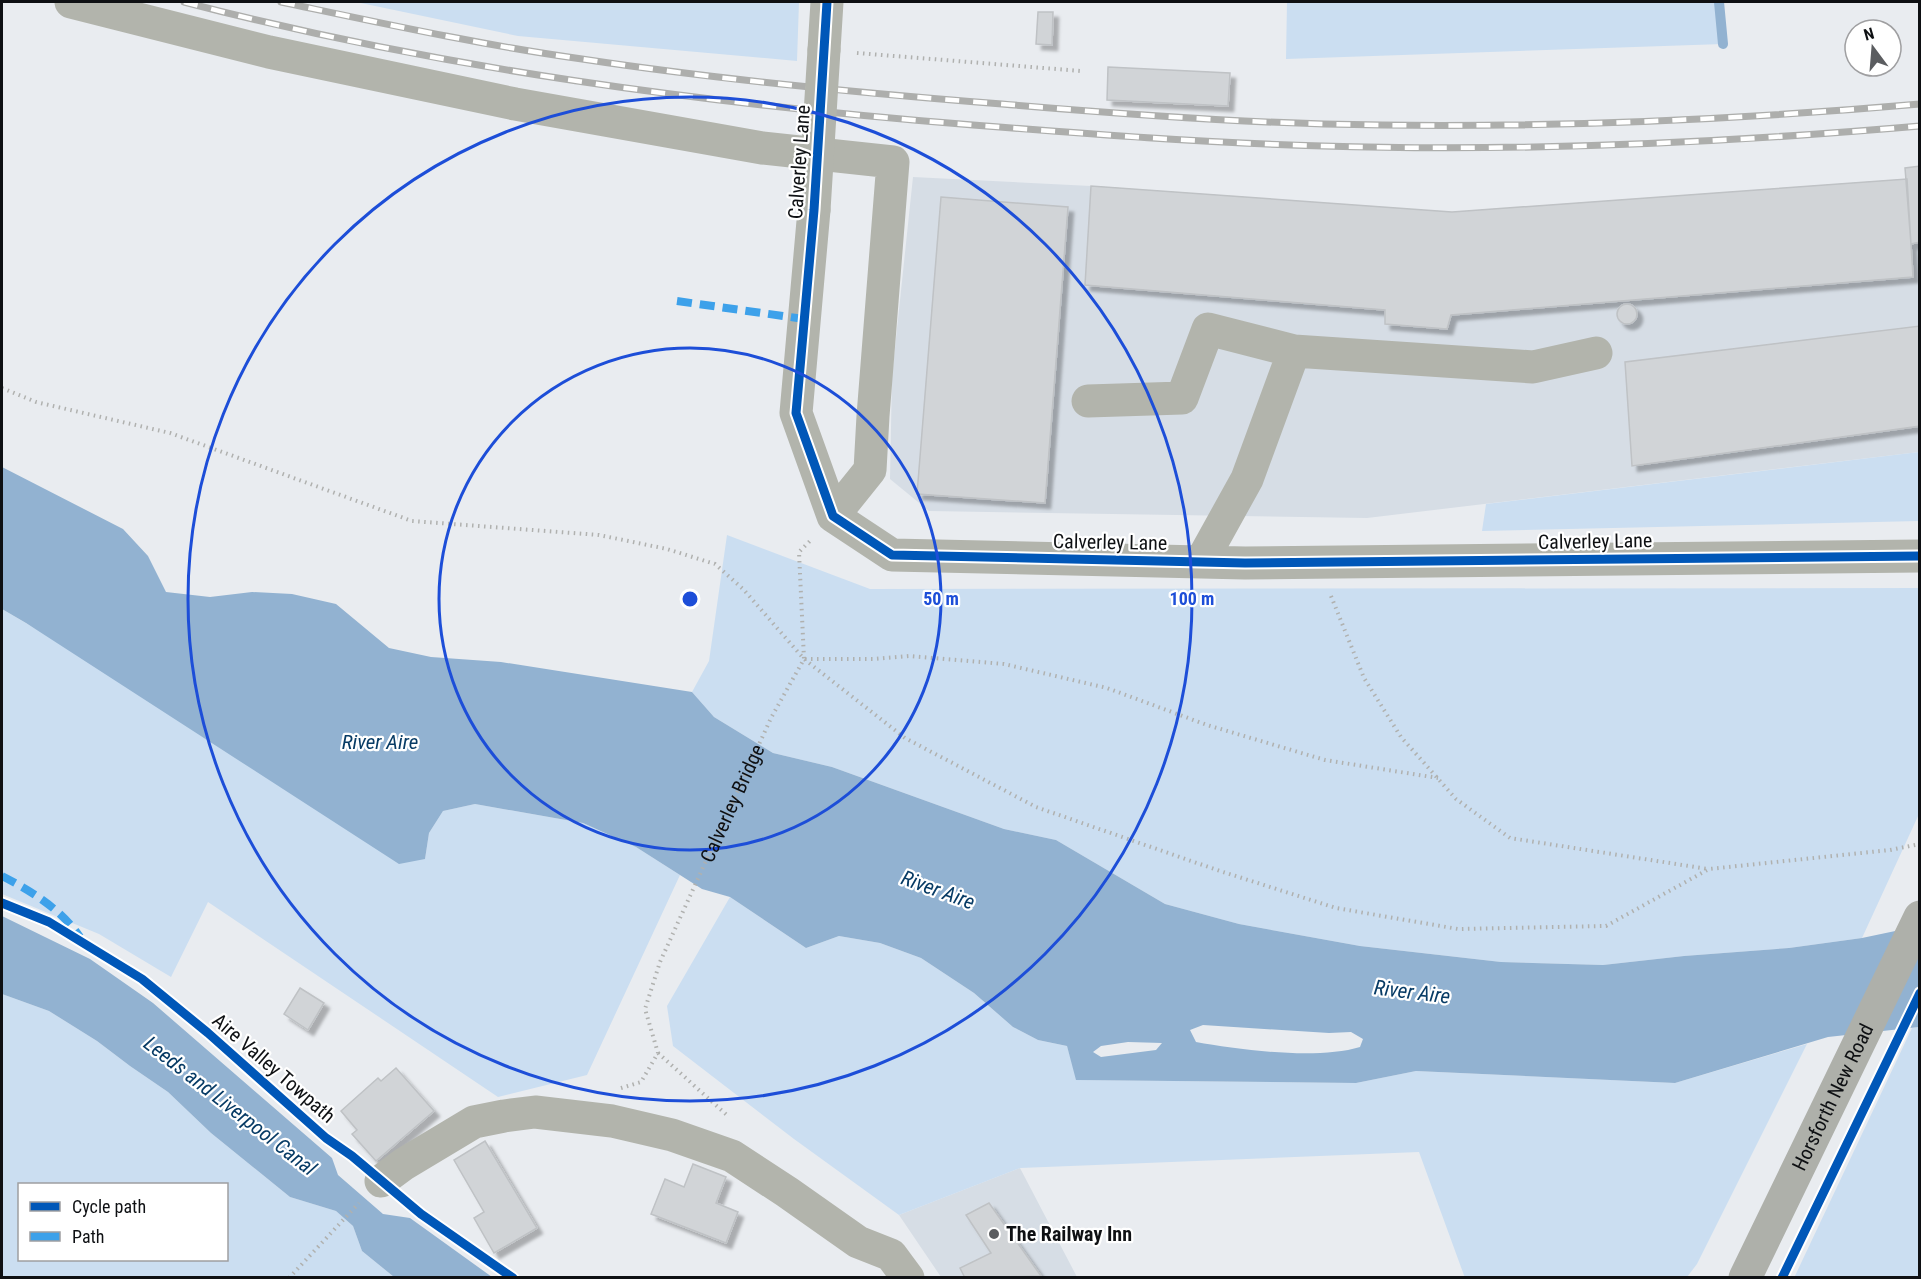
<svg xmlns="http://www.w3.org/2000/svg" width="1921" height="1279" font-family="'Roboto Condensed',sans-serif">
<defs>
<filter id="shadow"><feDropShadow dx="5.5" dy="5.5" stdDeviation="1.5" flood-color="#0004"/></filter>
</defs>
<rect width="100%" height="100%" fill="#e9ecf0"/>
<path fill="#d6dde5" d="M 1919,166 L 1919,452 L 1367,518 L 929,511 L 890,479 L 892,376 L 913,177 L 1091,186 L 1452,212 L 1906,179 L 1905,168 Z
M 1020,1168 L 1077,1277 L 941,1277 L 899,1215 Z"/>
<path fill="#cbdef1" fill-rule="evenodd" d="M 356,2 L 799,2 L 797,61 L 518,36 Z
M 1287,2 L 1719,2 L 1723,44 L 1286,59 Z
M 1919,452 L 1919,521 L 1482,531 L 1486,504 Z
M 727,535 L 870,589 L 1919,588 L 1919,814 L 1862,938 L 1789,948 L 1684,956 L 1603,965 L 1501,962 L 1360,946 L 1239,924 L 1165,904 L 1056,840 L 1004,829 L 832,767 L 773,753 L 714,717 L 692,692 L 709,661 Z
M 2,609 L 425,859 L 429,833 L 443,811 L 475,804 L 583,823 L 636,847 L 680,875 L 587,1075 L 498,1097 L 208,902 L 171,977 L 99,934 L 2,894 Z
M 730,897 L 806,948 L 839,936 L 880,943 L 921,958 L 974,993 L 1013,1027 L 1038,1040 L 1067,1046 L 1077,1080 L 1356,1083 L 1416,1071 L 1675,1083 L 1807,1044 L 1697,1264 L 1687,1277 L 1465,1278 L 1419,1152 L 1020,1168 L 899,1215 L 794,1139 L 673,1046 L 667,1006 Z
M 2,994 L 49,1011 L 97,1041 L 130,1066 L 168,1092 L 211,1133 L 290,1197 L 336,1211 L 353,1226 L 362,1251 L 394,1277 L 2,1277 ZM 20,1184 L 226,1184 L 226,1260 L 20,1260 Z
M 1919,1027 L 1919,1277 L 1794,1278 L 1912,1028 Z"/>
<path fill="#92b2d1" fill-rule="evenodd" d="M 2,467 L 123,529 L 148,556 L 166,592 L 210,597 L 252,592 L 292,594 L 336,604 L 389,648 L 431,657 L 501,662 L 692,692 L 714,717 L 773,753 L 832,767 L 1004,829 L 1056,840 L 1165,904 L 1239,924 L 1360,946 L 1501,962 L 1603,965 L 1684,956 L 1789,948 L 1862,938 L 1919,926 L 1919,1027 L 1828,1037 L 1675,1083 L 1416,1071 L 1356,1083 L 1076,1080 L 1067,1046 L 1038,1040 L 1013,1027 L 974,993 L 921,958 L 880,943 L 839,936 L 806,948 L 730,897 L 702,889 L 636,847 L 583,823 L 475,804 L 443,811 L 429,833 L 425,859 L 399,864 L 26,623 L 2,609 ZM 1203,1025 L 1329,1033 L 1351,1032 L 1363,1039 L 1360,1047 C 1317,1060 1240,1050 1196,1042 L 1190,1030 ZM 1128,1042 L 1162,1043 L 1156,1050 L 1101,1057 L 1093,1052 L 1101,1046 Z
M 2,916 L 90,959 L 153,1003 L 332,1158 L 338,1175 L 383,1214 L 410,1218 L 492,1277 L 394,1277 L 362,1251 L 353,1226 L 336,1211 L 290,1197 L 211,1133 L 168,1092 L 130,1066 L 97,1041 L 49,1011 L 2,994 Z"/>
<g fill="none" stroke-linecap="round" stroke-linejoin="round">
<path stroke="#92b2d1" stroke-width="10" d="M 1719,2 L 1723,44"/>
</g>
<path fill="#d1d4d7" stroke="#bfc2c5" stroke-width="1.5" filter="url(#shadow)" d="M 1038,12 L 1053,12 L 1052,45 L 1036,44 Z
M 1108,67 L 1230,73 L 1228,106 L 1107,100 Z
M 1920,166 L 1920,242 L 1911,244 L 1905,168 Z
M 1907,179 L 1913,277 L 1451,315 L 1447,329 L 1385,324 L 1385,310 L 1085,285 L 1091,186 L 1452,212 Z
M 941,197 L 1068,207 L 1045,503 L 917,494 Z
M1617 314a10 10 0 1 1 20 0a10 10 0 1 1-20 0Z
M 1920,326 L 1920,426 L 1632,466 L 1625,362 Z
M 300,988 L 324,1003 L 308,1030 L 284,1014 Z
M 396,1068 L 434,1111 L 376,1161 L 352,1134 L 357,1130 L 341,1111 L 378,1078 L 381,1081 Z
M 485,1141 L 537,1228 L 494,1253 L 474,1218 L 484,1212 L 454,1160 Z
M 693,1164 L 726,1177 L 716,1203 L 738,1212 L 726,1243 L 651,1214 L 665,1179 L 684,1187 Z
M 989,1203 L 1041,1276 L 965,1278 L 960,1268 L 991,1253 L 966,1215 Z"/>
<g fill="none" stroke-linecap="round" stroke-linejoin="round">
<g stroke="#b0b1af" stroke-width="4" stroke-dasharray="1.5 4.5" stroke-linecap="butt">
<path d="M 857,53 L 1081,71"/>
<path d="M 2,388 L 36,402 L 170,433 L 412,521 L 599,535 L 667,549 L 715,564 L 744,590 L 804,659 L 905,738 L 1036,807 L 1220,871 L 1336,908 L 1458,929 L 1606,926 L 1709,869 L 1890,850 L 1920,844"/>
<path d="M 1331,596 L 1364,678 L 1401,737 L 1456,799 L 1510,838 L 1708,869"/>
<path d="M 805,659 L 873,659 L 909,656 L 1004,664 L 1107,688 L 1207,725 L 1325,760 L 1438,778"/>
<path d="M 658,1053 L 729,1117"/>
<path id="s1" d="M 621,1088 L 641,1082 L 658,1053 L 645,1009 L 660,962 L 771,718 L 804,659 L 799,552 L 812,539"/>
<path d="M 289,1278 L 359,1203"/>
</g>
<path stroke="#b2b4ac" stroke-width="33" d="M 71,2 L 269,52 L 515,104 L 762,148 L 893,162 L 873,416 L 870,470 L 833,516
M 824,50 L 827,2
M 814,210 L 796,413 L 833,516 L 892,555 L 1245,563 L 1920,556
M 1088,401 L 1182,398 L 1208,329 L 1294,351
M 1201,562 L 1247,479 L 1294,351 L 1533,367 L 1596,353
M 381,1181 L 404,1164 L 474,1122 L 504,1116 L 535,1112 L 612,1121 L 672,1135 L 732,1156 L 787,1192 L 858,1242 L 891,1255 L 908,1278"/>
<path stroke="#aeb0aa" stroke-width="33" id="s2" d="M 1745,1278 L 1920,917"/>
<defs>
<path id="rail" d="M 184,2 C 441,69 708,104 973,125 C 1089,134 1206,143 1323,146 C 1522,152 1721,143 1920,126
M 281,2 C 381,23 481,45 582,59 C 721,80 861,93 1002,104 C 1109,113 1216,121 1324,124 C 1523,129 1722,121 1920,104"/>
</defs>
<use href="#rail" stroke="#adaeac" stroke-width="7"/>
<use href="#rail" stroke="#fff" stroke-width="4.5" stroke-dasharray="14" stroke-linecap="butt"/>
<path stroke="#b2b4ac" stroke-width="33" d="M 814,210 L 824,50"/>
<path stroke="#3da1ea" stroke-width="8" stroke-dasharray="15 8" stroke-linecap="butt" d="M 677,301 L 804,319
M 2,876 C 31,891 61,909 80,937"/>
<defs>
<path id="cycleway" d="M 827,2 L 814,210 L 796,413 L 833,516 L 892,555 L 1245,563 L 1920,556
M 2,903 L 49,922 L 142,979 L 208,1033 L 326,1138 L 352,1156 L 421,1214 L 513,1278
M 1782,1278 L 1920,993"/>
</defs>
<use href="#cycleway" stroke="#fff" stroke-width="13"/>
<use href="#cycleway" stroke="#0057b8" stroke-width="9"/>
</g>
<g fill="none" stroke="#1d4ed8" stroke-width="3">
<circle cx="690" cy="599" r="251"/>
<circle cx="690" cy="599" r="502"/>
</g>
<circle fill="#5b5d60" stroke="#fff" stroke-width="2" cx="994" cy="1234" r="6"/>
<g text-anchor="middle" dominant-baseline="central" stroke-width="4.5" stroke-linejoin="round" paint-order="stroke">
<g font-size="20" fill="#0e1013" stroke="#fff">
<text transform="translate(799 162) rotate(-86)">Calverley Lane</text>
<text transform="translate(1595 541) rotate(-1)">Calverley Lane</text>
<text transform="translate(1110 542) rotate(1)">Calverley Lane</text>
<text stroke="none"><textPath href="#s1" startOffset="324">Calverley Bridge</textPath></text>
<text transform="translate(274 1068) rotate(41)">Aire Valley Towpath</text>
<text stroke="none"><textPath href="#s2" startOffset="201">Horsforth New Road</textPath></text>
</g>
<g font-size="20" font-weight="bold" fill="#0e1013" stroke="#fff" text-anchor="start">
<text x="1006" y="1234">The Railway Inn</text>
</g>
<g font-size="21" font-style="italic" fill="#073b65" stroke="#fff">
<text x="380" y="742">River Aire</text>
<text transform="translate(938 890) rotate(20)">River Aire</text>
<text transform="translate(1412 992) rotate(7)">River Aire</text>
<text transform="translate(230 1106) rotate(38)">Leeds and Liverpool Canal</text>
</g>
</g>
<circle cx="690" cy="599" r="9" fill="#1d4ed8" stroke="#fff" stroke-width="3"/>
<g font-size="18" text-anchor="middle" font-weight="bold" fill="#1d4ed8" stroke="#fff" stroke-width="4.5" stroke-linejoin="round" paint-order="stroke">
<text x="941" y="605">50 m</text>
<text x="1192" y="605">100 m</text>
</g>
<rect width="1921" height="1279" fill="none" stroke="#0e1013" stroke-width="6"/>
<rect x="18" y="1183" width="210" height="78" fill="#ffffff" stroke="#9f9fa1" stroke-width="1.5"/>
<rect x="30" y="1202" width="30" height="9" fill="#0057b8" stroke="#9f9fa1" stroke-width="1.5"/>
<text x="72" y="1213" font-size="18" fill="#0e1013">Cycle path</text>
<rect x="30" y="1232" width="30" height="9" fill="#3da1ea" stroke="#9f9fa1" stroke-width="1.5"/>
<text x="72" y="1243" font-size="18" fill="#0e1013">Path</text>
<g transform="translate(1873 48) rotate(344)"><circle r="28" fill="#ffffff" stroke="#9f9fa1" stroke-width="1.5"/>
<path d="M0-4.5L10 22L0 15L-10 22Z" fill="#5b5d60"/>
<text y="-9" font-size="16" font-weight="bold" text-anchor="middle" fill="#0e1013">N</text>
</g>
</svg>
